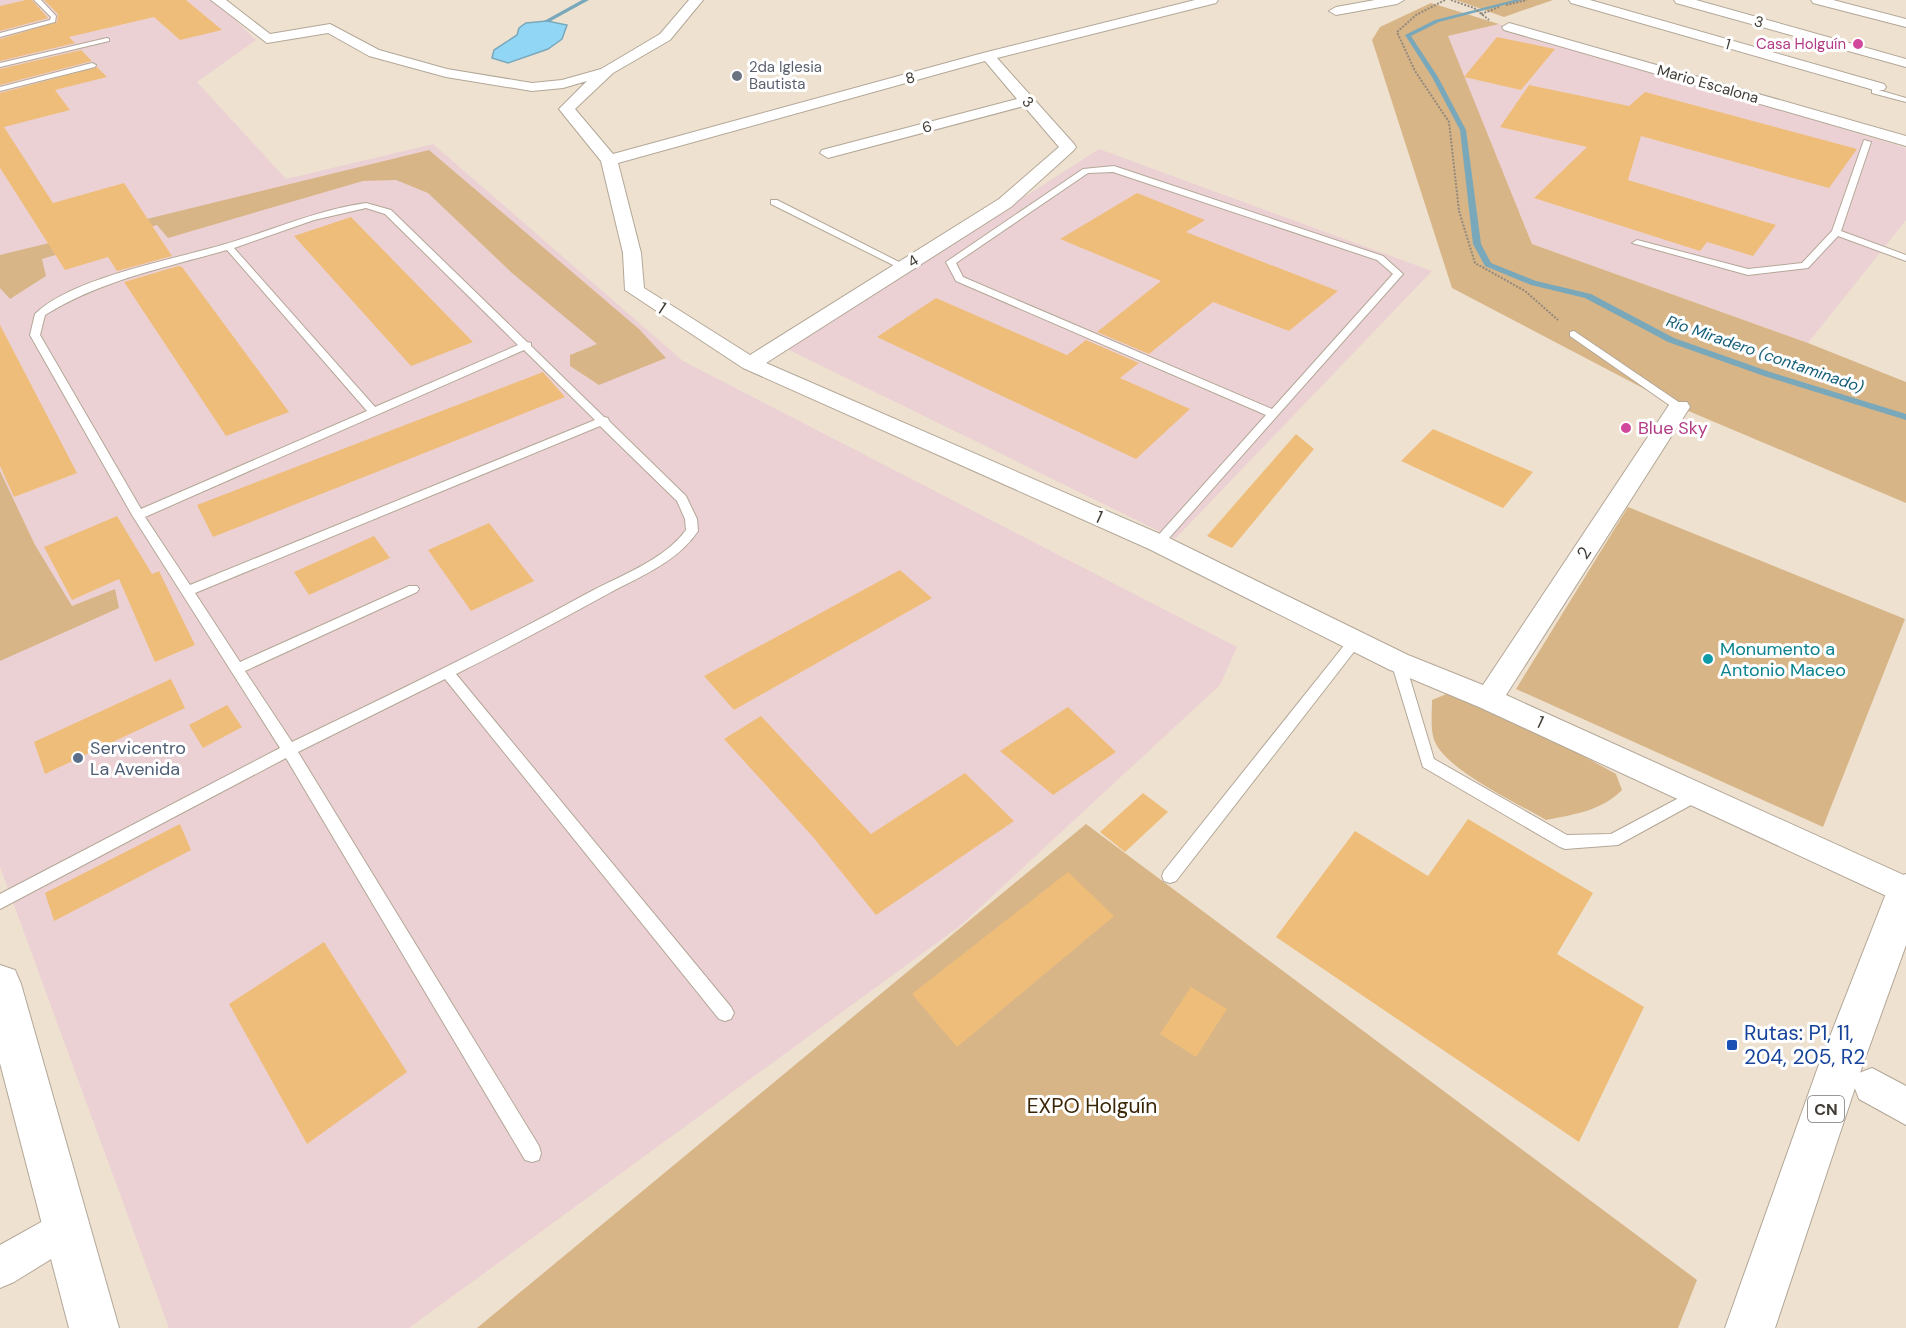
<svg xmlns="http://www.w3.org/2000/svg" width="1906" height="1328" viewBox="0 0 1906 1328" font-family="'DM Sans',sans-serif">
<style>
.industrial{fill:#ecd1d4}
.green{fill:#d8b587}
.water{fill:#91d7f5;stroke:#79a8bb;stroke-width:1.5}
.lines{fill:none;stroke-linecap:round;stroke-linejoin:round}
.stream{fill:#79a8bb;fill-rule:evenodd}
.building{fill:#efbd7a}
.service-casing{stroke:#b3a797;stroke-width:2}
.minor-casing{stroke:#b3a797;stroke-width:2}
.primary-casing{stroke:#b3a797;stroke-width:2}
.trunk-casing{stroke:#b3a797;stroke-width:2}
.path{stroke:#92897d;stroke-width:2;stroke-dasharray:2 1.5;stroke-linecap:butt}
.service{fill:#fff;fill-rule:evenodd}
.minor{fill:#fff;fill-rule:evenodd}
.primary{fill:#fff;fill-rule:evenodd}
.trunk{fill:#fff;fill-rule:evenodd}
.hotel-dot{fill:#d1479c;stroke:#fff;stroke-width:2}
.worship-dot{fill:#6b7280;stroke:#fff;stroke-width:2}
.culture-dot{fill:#0f9aa8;stroke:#fff;stroke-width:2}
.service-dot{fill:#5c6f8a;stroke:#fff;stroke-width:2}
.transit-dot{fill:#1a4fb4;stroke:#fff;stroke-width:2}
.labels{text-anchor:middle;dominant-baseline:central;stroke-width:6;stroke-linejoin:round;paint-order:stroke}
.far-street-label{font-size:15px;fill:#413c35;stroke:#fff}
.far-hotel-label{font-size:15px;fill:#b23c85;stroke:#fff;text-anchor:end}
.far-worship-label{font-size:15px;fill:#5b616d;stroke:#fff;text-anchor:start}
.far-water-label{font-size:16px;font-style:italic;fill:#145e77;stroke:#fff}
.shield{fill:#fff;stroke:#7a7672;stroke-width:1.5}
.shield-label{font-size:16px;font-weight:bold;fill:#413c35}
.street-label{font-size:18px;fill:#413c35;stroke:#fff}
.hotel-label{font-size:18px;fill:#b23c85;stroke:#fff;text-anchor:start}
.culture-label{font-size:18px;fill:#0d838f;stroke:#fff;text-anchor:start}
.service-label{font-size:18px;fill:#4e5e75;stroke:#fff;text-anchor:start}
.near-transit-label{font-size:21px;fill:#164399;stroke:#fff;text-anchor:start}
.near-park-label{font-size:21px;fill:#3a2607;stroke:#fff}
</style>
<rect width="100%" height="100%" fill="#eee1d0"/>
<path class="industrial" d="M0 0H214L256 40 197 82 286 179 433 144 683 361 1237 647 1220 685 960 926 409 1328H169L0 867Z
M1499 24 1906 148V220L1808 343 1532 244 1447 36Z
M1099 149 1432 271 1175 539 787 349Z"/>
<path class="green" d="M1456 0H1553L1504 17Z
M1431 3 1499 24 1448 36 1532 244 1808 343 1906 382V503L1679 407 1452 288 1372 40 1380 27Z
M429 150 639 329 666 358 599 385 570 366V355L597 344 512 273 428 193 396 180 363 181 168 238 157 225 42 259 46 276 10 299 0 288V255Z
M0 471 35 545 72 606 115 589 119 608 0 661Z
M1628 507 1905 619 1823 827 1516 689Z
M1449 693 1547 736 1616 774 1622 790C1603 810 1573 815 1546 820 1517 803 1448 771 1435 742 1430 731 1432 713 1432 700Z
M1086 824 1697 1280 1678 1328H477Z"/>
<path class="water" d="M547 21 567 25 562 39 548 49 508 63 492 58 494 50 517 35 519 28 526 23Z"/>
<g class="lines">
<path class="stream" d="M582 0H589L549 22 544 21Z
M1514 0H1523L1439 22 1411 36 1438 77 1466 130 1481 244 1491 263 1536 281 1591 294 1674 338 1770 372 1906 414V420L1764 376 1668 342 1585 298 1531 285 1485 266 1473 244 1460 130 1432 77 1405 35 1435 20Z"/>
</g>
<path class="building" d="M26 0H32L48 18 0 31V6Z
M44 0H186L222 30 180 40 154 17 69 37 75 43 0 61V39L57 22 58 14Z
M1497 37 1555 49 1521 90 1464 77Z
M81 50 92 61 0 85V69Z
M97 67 107 77 55 90 70 110 4 127 53 203 124 183 172 256 117 271 108 257 65 270 0 168V93Z
M1529 85 1629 106 1645 92 1857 149 1829 188 1641 136 1628 180 1776 225 1753 256 1707 242 1700 251 1534 198 1587 147 1500 127Z
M1137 193 1205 220 1186 232 1338 291 1289 331 1213 302 1149 354 1097 332 1161 281 1060 239Z
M351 217 473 342 411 366 294 236Z
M178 266 182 267 289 412 226 436 124 282Z
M936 298 1067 355 1086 340 1139 363 1120 378 1190 409 1136 459 877 337Z
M0 325 77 473 14 497 0 466Z
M543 372 565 397 213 537 197 505Z
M1433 429 1533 472 1503 508 1401 461Z
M1296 434 1314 449 1232 548 1207 536Z
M117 516 152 574 159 571 195 645 155 662 119 579 72 600 44 547Z
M489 523 534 581 471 611 428 550Z
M374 536 390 558 309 595 294 572Z
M900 570 932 598 734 710 704 676Z
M171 679 185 708 45 774 34 742Z
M227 705 242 727 203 748 189 725Z
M1068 707 1116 752 1053 795 1000 751Z
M761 716 871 834 965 773 1014 821 876 915 813 837 724 739Z
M1143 793 1168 812 1125 852 1100 832Z
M1468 819 1593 893 1557 954 1644 1007 1579 1142 1276 937 1355 831 1428 876Z
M180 824 191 850 54 921 45 893Z
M1068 872 1114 916 957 1047 912 994Z
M324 942 407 1072 307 1144 229 1004Z
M1191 987 1227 1009 1196 1057 1160 1034Z"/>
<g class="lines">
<g class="service-casing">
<path id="service" d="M34 0H41L56 16 55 22 0 37V33L50 20 51 17Z
M107 38 109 39V41L0 67V63Z
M92 63 96 65 95 67 0 91V87Z
M1875 89 1906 98V102L1872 93V89Z
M1864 140 1871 142 1841 231 1906 255V261L1838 236 1808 268 1748 275 1632 243 1637 240 1748 269 1802 263 1832 231Z
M1114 166 1383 256 1403 274 1162 546H1154L1152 543 1154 540 1266 415 956 281 946 262 1083 169ZM1113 172 1377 260 1393 274 1272 409 963 277 956 263 1088 173Z
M771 200H777L909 267 901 269 771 204Z
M366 203 391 210 527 342 531 343V346L604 417 608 418 609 421 686 496 697 519 698 531C677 563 636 578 604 596 555 623 506 649 456 674L731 1007 734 1013 731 1019 725 1021 719 1019 445 679 298 752 539 1146 541 1153 539 1160 532 1162 525 1160 286 758 0 909V894L280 748 132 515 30 335 35 314C71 278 172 260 222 245 271 231 316 210 366 203ZM366 208 385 214 518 345 375 407 234 248 314 220ZM227 250 367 411 141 509 40 335 45 315C101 280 164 268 227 250ZM524 350 595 420 190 585 145 517ZM600 426 677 501 685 519 686 530C663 561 619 576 586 594 490 647 391 694 292 742L245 671 417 592 419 589 417 586H409L240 662 195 593Z
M1574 331 1683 405V409H1675L1570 336V332Z
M1355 636 1360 638 1362 641 1360 644 1176 881 1170 883 1164 881 1162 876 1164 871 1350 638Z
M1398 657 1405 662 1434 759 1567 835 1611 834 1692 791 1697 789 1702 791 1704 795 1702 799 1618 845 1565 849 1560 847 1423 767 1391 662Z"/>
</g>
<g class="minor-casing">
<path id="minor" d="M211 0H226L270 34 330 24 379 50 447 69 532 83 562 80 601 69 660 34 689 0H703L670 40 613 73 575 109 613 154 983 53 1195 0H1218L1216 3 997 58 1074 144 1076 147 1074 150 1011 207 766 363 1167 537 1408 655 1483 685 1671 402H1687L1690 407 1506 695 1906 876V905L1479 707 1388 669 1149 549 743 368 625 290 623 253 601 161 559 109 587 81 563 88 532 91 446 77 369 56 328 33 267 43ZM985 61 1017 99 822 150 820 153 828 158 1024 106 1059 147 999 199 750 355 644 288 641 253 618 163Z
M1375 0H1404L1397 4 1336 15 1329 11 1336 7Z
M1569 0H1590L1884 84 1886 87 1884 90H1874L1571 3Z
M1674 0H1696L1906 59V67L1676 3Z
M1811 0H1833L1906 19V27L1813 3Z
M1509 23 1906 136V146L1504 30 1502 27Z
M1872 1068 1906 1086V1125L1859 1099 1854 1086 1859 1073Z
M68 1207 82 1212 87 1226 82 1240 14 1282 0 1288V1245Z"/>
</g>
<g class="primary-casing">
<path id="primary" d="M1906 874V945L1862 1067 1775 1328H1725L1818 1067 1887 891 1892 879Z"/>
</g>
<g class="trunk-casing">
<path id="trunk" d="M0 965 15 970 21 984 119 1328H69L0 1063Z"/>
</g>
<path class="path" d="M1445 0 1416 15 1397 32 1415 71 1449 122 1459 211 1475 263 1525 291 1558 320
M1451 0 1474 8 1489 20
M1506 5 1527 0
M1481 14 1499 7"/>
<use href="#service" class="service"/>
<use href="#minor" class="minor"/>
<use href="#primary" class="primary"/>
<use href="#trunk" class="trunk"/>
</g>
<g class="hotel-dot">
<circle cx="1858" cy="44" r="6"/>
<circle cx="1626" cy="428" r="6"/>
</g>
<circle class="worship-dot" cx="737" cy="76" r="6"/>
<circle class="culture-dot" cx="1708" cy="659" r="6"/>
<circle class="service-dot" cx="78" cy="758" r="6"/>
<rect class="transit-dot" x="1726" y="1039" width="12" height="12" rx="3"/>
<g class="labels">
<g class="far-street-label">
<text transform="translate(1759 22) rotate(16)">3</text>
<text transform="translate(1728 44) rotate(16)">1</text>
<text transform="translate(910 78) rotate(-15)">8</text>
<text transform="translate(1708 84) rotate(16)">Mario Escalona</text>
<text transform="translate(1028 102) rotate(49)">3</text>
<text transform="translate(927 127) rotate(-15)">6</text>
<text transform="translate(913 261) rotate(-32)">4</text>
</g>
<g class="far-hotel-label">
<text x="1846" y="44">Casa Holguín</text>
</g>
<g class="far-worship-label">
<text x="749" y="67">2da Iglesia<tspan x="749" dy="17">Bautista</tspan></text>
</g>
<g class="far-water-label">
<text transform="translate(1765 354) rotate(19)">Río Miradero (contaminado)</text>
</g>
<rect class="shield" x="1808" y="1096" width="36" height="26" rx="4.5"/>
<g class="shield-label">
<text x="1826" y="1109">CN</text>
</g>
<g class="street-label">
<text transform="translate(662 308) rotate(33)">1</text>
<text transform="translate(1099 517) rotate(24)">1</text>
<text transform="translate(1584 553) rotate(-57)">2</text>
<text transform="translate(1540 722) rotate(25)">1</text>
</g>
<g class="hotel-label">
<text x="1638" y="428">Blue Sky</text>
</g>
<g class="culture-label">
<text x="1720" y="649">Monumento a<tspan x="1720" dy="21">Antonio Maceo</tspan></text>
</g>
<g class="service-label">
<text x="90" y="748">Servicentro<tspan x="90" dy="21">La Avenida</tspan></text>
</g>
<g class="near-transit-label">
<text x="1744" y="1033">Rutas: P1, 11,<tspan x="1744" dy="24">204, 205, R2</tspan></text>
</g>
<g class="near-park-label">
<text x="1092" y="1106">EXPO Holguín</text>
</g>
</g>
</svg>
